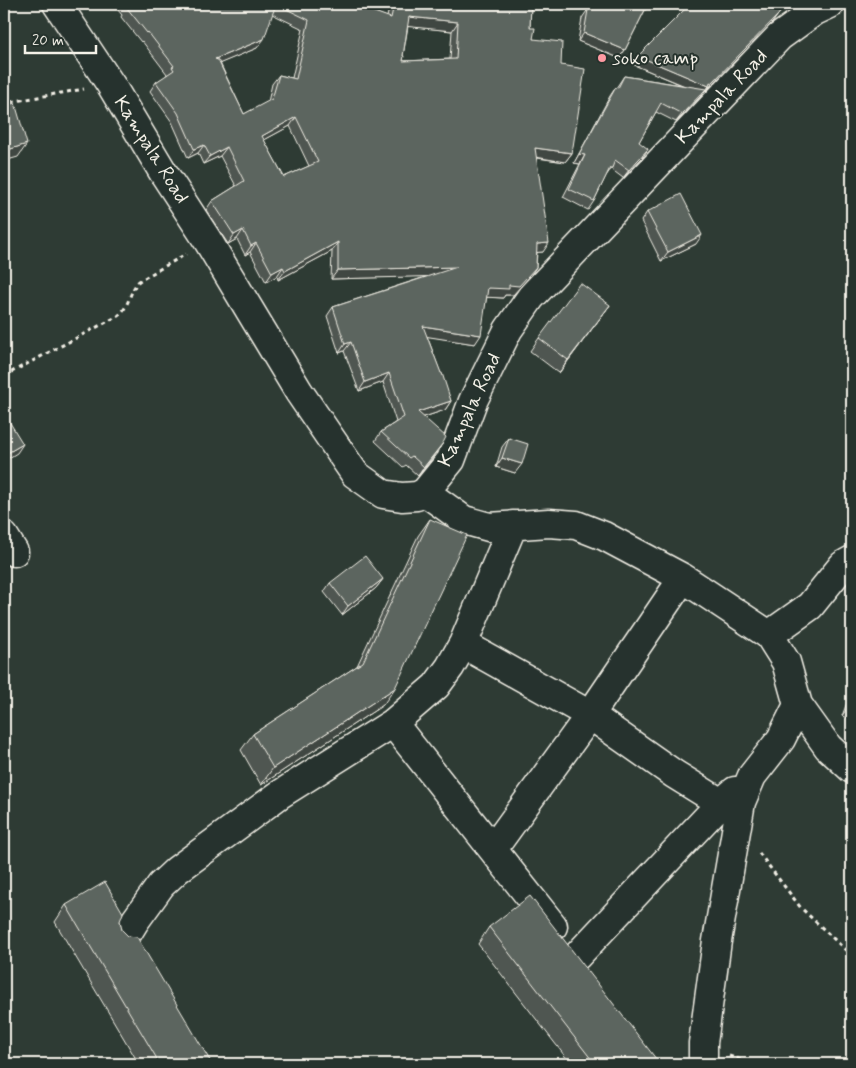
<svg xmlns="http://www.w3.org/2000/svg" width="856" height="1068" viewBox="0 0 856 1068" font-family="Mynerve,sans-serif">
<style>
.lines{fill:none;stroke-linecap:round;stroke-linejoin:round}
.minor-casing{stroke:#f4f1e8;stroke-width:31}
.path{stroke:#f4f1e8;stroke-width:3;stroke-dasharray:4 4;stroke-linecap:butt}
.minor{stroke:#26332d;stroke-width:28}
.wall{fill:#4f5751;stroke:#f4f1e8;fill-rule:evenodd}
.shaded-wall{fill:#404742;stroke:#f4f1e8}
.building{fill:#5c655e;stroke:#f4f1e8;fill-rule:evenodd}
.poi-dot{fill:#ff9aa2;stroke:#26332d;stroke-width:2}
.labels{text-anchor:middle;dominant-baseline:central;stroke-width:4;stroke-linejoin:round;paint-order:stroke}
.poi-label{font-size:20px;fill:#f4f1e8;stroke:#26332d;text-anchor:start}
.street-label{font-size:20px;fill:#f4f1e8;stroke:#26332d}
</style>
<rect width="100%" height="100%" fill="#2e3b34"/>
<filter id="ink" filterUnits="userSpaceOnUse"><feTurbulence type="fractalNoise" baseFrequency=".02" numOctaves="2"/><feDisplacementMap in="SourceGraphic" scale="10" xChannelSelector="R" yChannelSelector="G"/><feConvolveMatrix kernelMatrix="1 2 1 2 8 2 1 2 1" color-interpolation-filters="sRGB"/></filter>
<g filter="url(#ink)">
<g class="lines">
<g class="minor-casing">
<path id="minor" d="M57 4 111 85 163 172 208 241 299 392 355 474 383 494 402 497 417 496 425 492 451 460 473 401 508 330 531 297 779 37 815 11 830 4
M425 492 464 520 489 527 549 523 576 525 604 536 683 578 748 621 769 635 786 662 798 705 828 747 852 769
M4 536 14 552
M769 635 810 606 843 565 852 560
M463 644 590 715 674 774 721 803
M393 723 553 926
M493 849 590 715 683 578
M124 939 135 921 161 885 177 870 279 795 393 723 436 686 450 667 463 644 513 525
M577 956 721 803 735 791
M703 1064V1043L717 941 741 802 752 776 781 739 798 705"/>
</g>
<path class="path" d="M4 103 84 89
M4 376 118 316C130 306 129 291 139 281L186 254
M759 853 801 908 852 956
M4 1055 8 1064
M729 1056 754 1064"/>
<use href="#minor" class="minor"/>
</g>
<path class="wall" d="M113 4H352L387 17 390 4H531L530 28 533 39 561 65 572 153 565 162 537 158 543 252H537L536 267 530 276 513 295H505L503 298 487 297 475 344 427 336 451 401 445 410 424 417 443 443 418 476 406 465 403 467 375 441 381 432 396 422 383 382 359 391 344 351 339 353 327 316 333 307 428 276 331 279 332 251 278 280 277 276 266 282 250 252 245 255 237 239 228 244 206 210 212 201 236 186 220 156 203 164 198 153 188 158 172 122 150 91 156 82 166 76 167 74 142 41 141 42 121 17 122 15ZM272 14 303 29 292 78 279 75 272 84 268 102 244 114 220 63 257 48ZM408 26 452 31 450 59 403 61V56ZM290 126 309 166 284 177 264 140Z
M589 4H648L625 50 619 58 578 41 582 18 591 5Z
M786 4 772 23 706 91 705 90 700 97 676 122 656 112 639 142 643 157 623 178 611 169 606 176 594 201 588 210 563 197 580 164 574 163 610 96 616 87V88L624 76 682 85 632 64 638 56Z
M647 212 696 244 661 261 641 221Z
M610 305 559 373 530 351 539 338Z
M509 438 515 473 496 467 502 447Z
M430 519 383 705 261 785 241 750 253 734 357 666 418 536Z
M383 579 376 588 342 615 324 592 330 583Z
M852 689V720L842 716Z
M66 905 120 921 122 930 212 1064H139L55 922Z
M489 927 660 1064H571L478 944Z"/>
<path class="shaded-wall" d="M786 4 772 23 706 91 712 83Z
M409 17 458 22 452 31 403 26Z
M584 33 625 50 619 58 578 41Z
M264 39 257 48 209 68 215 59Z
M638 56 709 86 700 97 676 122 682 114 702 93 632 64Z
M296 117 290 126 255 145 262 136Z
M27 144 18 157 4 161V151Z
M204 145 198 153 188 158 194 149Z
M227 147 220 156 203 164 210 156Z
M535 148 572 153 565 162 529 156Z
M648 149 643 157 623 178 629 170Z
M579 154 585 155 580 164 574 163Z
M243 230 237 239 228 244 234 235Z
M702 235 696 244 661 261 668 252Z
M338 242 332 251 278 280 285 271Z
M256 243 250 252 245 255 251 246Z
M549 243 543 252 531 253 537 244Z
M283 267 277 276 266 282 272 273Z
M457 267 450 276 331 279 338 270Z
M536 267 530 276 513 295H505L503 298 482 297 488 288 509 285Z
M610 305 600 318 559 373 568 360Z
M423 326 481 335 475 344 417 335Z
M351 342 344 351 339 353 345 344Z
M389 373 383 382 359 391 365 382Z
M451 401 445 410 412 421 418 412Z
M443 443 437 452 418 476 424 467Z
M23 444 17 453 4 461V455Z
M502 458 522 464 515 473 496 467Z
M383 579 376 588 342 615 348 606Z
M395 688 383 705 261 785 273 768Z
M852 701V720L842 716Z"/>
<path class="building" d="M127 4H352L391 18 394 4H531L530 28H535L533 39 562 42 561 65 585 69 572 153 535 148 549 243 537 244 536 267 519 286 509 285V289L488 288 481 335 423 326 441 373H442L451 401 418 412 446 437 443 443 424 467 412 456 409 458 381 432 404 417 389 373 365 382 351 342 345 344 333 307 457 267 338 270V242L285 271 283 267 272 273 256 243 251 246 243 230 234 235 212 201 244 181 227 147 210 156 204 145 194 149 178 113 156 82 174 70 172 67 174 66 148 32 147 33 127 8 129 6ZM276 4 309 20 296 79 279 75 272 99 244 114 218 60 215 59 264 39ZM409 17 458 22 456 59 403 61 404 56H403ZM296 117 318 162 284 177 262 136Z
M592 4H648L625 50 584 33 588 10Z
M690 4H786L778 15 712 83 710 82 709 86 638 56Z
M624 76 706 89 682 114 661 103 639 142 648 149 629 170 615 160 612 168H610L594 201 569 189 585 155 579 154 616 87 618 88Z
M15 103 27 144 4 151V106Z
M681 194 702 235 668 252 647 212Z
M580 283 610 305 568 360 539 338Z
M4 413 23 444 4 455Z
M509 438 528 444 522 464 502 458Z
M430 519 467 535 395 688 273 768 253 734 363 662Z
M365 556 383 579 348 606 330 583Z
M105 882 123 913 120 921 122 930 128 936 137 937 212 1064H160L66 905Z
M530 896 660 1064H595L489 927Z"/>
</g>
<circle class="poi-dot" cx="602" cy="58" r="5"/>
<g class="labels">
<g class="poi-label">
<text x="612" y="58">soko camp</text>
</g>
<g class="street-label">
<text transform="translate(722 97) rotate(-46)">Kampala Road</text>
<text transform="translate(151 150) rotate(58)">Kampala Road</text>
<text transform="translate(470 410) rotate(-65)">Kampala Road</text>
</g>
</g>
<rect width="856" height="1068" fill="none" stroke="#26332d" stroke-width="20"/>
<rect x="10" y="10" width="836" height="1048" fill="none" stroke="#f4f1e8" stroke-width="2" filter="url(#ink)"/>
<path d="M25 45v8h71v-8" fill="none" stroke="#f4f1e8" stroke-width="2.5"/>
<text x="32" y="45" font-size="15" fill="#f4f1e8" stroke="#26332d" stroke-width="4" paint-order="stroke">20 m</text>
</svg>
